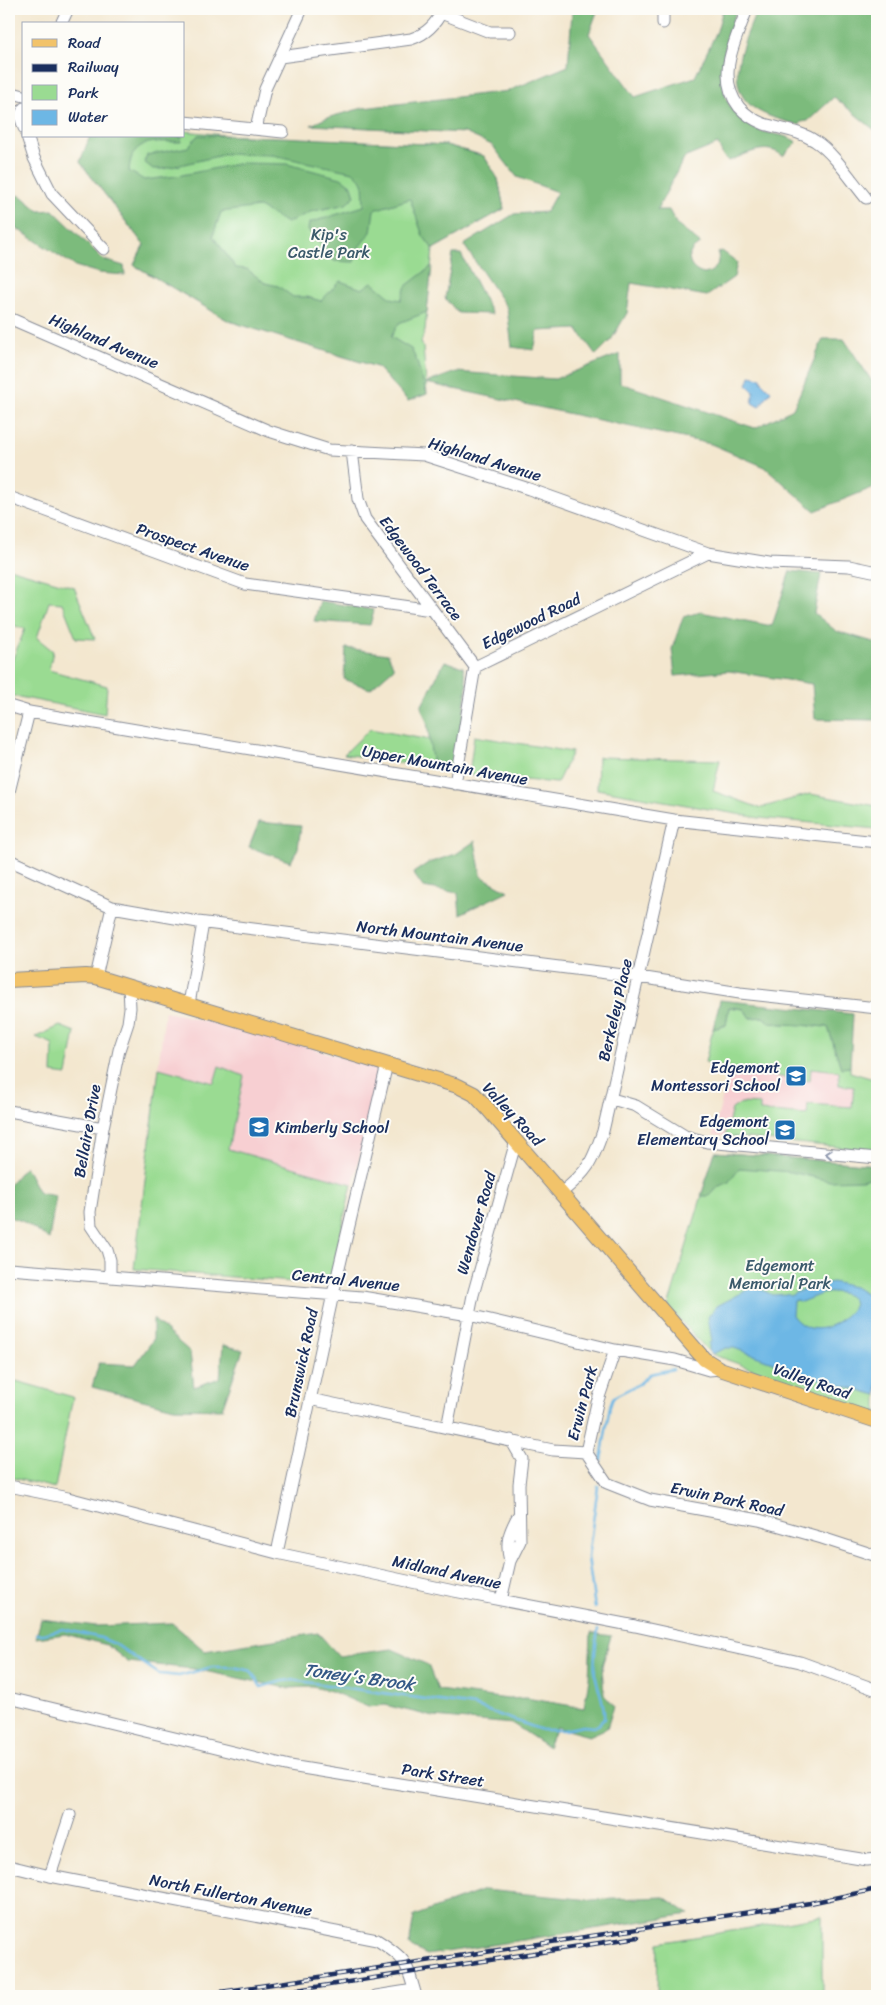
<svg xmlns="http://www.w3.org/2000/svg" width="886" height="2005" viewBox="0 0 886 2005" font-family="Sriracha,sans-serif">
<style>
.built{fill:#f7cfd2}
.green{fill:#9adb92;stroke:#5a8578}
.forest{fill:#7bbb7c;stroke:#4b756d}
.water{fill:#6db7e5;stroke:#4473a2;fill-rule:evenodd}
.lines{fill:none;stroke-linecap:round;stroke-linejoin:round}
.stream{stroke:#6db7e5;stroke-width:2.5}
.minor-casing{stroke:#878b96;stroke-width:13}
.major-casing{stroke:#878b96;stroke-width:16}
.minor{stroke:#fff;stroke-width:11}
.major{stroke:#f2c36a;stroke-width:14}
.rail-casing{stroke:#1b2f5e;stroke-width:4.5}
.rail{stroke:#fdfcf7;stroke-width:2.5;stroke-dasharray:8;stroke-linecap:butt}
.oneway{stroke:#8d97ae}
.labels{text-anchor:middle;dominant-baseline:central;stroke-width:4;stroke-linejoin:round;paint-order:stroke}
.park-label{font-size:16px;fill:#3b5a6b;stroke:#fdfcf7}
.street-label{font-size:16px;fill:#1b2f5e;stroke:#fdfcf7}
.poi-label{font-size:16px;fill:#1b2f5e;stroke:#fdfcf7;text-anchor:end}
.water-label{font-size:18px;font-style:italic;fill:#345886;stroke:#fdfcf7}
</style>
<rect width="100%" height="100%" fill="#fdfcf7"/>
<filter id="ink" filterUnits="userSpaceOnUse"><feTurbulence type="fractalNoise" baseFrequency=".02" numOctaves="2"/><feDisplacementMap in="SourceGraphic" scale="10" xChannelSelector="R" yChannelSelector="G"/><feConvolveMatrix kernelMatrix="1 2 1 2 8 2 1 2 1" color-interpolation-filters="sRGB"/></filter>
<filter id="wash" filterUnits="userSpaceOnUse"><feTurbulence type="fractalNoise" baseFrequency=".0096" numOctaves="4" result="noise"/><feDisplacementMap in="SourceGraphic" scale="20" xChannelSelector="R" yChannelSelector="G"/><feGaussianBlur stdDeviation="1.12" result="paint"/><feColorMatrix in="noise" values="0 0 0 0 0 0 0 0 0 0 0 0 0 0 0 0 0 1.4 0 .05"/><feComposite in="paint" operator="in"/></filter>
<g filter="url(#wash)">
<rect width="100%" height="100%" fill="#f3e7cf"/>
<path class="built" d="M720 1000 853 1014 850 1072 877 1080V1151L713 1135 730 1068 705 1062Z
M165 1011 303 1045 380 1070 329 1285 134 1269Z"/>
<path class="green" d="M184 131 224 135 446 145 484 156 498 179 504 209 433 249 425 330 421 342 423 347 427 394 408 401 377 367 229 321 134 265 144 245 80 162 95 136H184Z
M9 568 74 587 95 639 76 638 62 603 49 602 37 638 53 651 49 670 107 686 105 714 9 695V663H11L25 629 9 624Z
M370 729 430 740 433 768 344 754Z
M474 736 572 752 557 783 469 775Z
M598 757 720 760 713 791 760 808 810 794 877 806V829L759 818 597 789Z
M729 1007 744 1009 750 1018 763 1017 770 1023 828 1027 841 1067H850V1072L877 1080V1151L725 1136 732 1109 741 1103 760 1104V1111L807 1115 808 1104 852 1107 854 1087 839 1085V1071L811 1068 810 1081 760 1074H739L727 1082 730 1068 705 1062 713 1029 726 1025Z
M60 1026 75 1032 67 1075 52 1073 53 1044 36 1037Z
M219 1066 244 1076 228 1149 352 1184 329 1285 134 1269 159 1068 214 1083Z
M715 1152 877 1165V1414L711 1354 668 1307Z
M9 1379 73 1397 55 1488 9 1477Z
M822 1916V1996H657L658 1943Z"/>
<path class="forest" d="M567 9H598L589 34 635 97 695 77 717 31 723 9H737C722 49 707 107 756 129 771 136 781 132 797 142L783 156C766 142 747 154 729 161L723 156 718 144 684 158 657 210H669L677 225 701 244C684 250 686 270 704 274 715 272 720 264 718 253L722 251 737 262 734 277 707 296 631 283 627 313 611 340 596 355 577 329 538 331 534 350 512 347 507 308 464 245 514 214 546 212 557 192 517 177 492 145 465 133 311 125 326 118 363 108 508 91 568 66 572 12Z
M757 9H877V132L834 97 808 121 801 122 800 125C785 121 770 118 757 110 719 87 746 39 757 9Z
M198 135 281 137 446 145 484 156 498 179 504 209 433 249 423 236 410 199 374 210 371 232 359 247 354 262 334 261 308 230 309 223 364 206 363 182 353 172 272 155 227 154 163 169H153L144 162 147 155 188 147Z
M90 136H181V142C155 142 131 137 129 171L144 180 177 176 242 163 287 164 341 178 352 186 355 196 346 204 310 212 287 223 259 207 221 212 213 236 236 268 247 269 265 283 278 286 293 297H307L321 301 340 281 362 289 372 282 391 298 401 300 406 286 432 266 427 312 399 323 391 337 411 349 416 359 427 394 408 401 377 367 229 321 134 265 144 245 80 162Z
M9 194 21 196 39 211 53 210 104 260 124 266 125 275 99 273 75 266 10 224Z
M453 254H461L492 314 458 313 445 298Z
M823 339H844L877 389V486L815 511 765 467 711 444 426 383 456 372 555 379 620 354V383L755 428 793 409Z
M790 571 821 574 814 613 836 631 877 643V720L815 719 812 684 729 671 675 676 672 649 683 617 700 612 772 626Z
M320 601 374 610 370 625 314 621Z
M346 648 388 654 394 668 370 689 344 679Z
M445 661 463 667 467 685 456 772 433 768 427 722 421 707Z
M259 822 301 826 298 848 291 862 249 847Z
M475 841 481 876 508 891 460 914 458 893 423 887 413 873 428 863 456 854Z
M720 1000 853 1014 850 1067 841 1068 828 1027 770 1023 763 1017 750 1018 744 1009 729 1007 726 1025 713 1029Z
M715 1152 877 1165V1176L862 1180 830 1181 791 1172 739 1168 728 1183 719 1186 710 1196H701Z
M25 1166 39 1193 56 1196 49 1239 22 1221 9 1217V1185Z
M153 1319 190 1352 194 1387 220 1378 223 1345 243 1350 222 1409 174 1408 92 1387 99 1363 135 1365 153 1340Z
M41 1619 96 1626 172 1623 205 1651 318 1633 339 1656 392 1649 428 1665 438 1690 508 1699 526 1698 584 1708 589 1679 591 1633 611 1636 602 1666 604 1695 614 1706 607 1728 589 1736 556 1727 548 1747 513 1724 434 1717 385 1705 368 1707 331 1691 312 1687 287 1688 194 1669 128 1662 107 1645 65 1634 36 1638Z
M484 1890 591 1900 664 1897 689 1914 427 1955 409 1946 414 1916Z"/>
<path class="water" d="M750 376 761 378 762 382 771 391 759 407 752 403 754 392 747 385Z
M832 1282 854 1287 877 1301V1395L816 1378 734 1348H726L712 1354 709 1351V1343L712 1341 708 1317 717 1306 753 1287H757L772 1295 787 1294 790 1296 799 1291ZM834 1292C842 1293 851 1294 854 1303 853 1309 849 1312 845 1316 829 1331 806 1335 792 1315L793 1301 797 1300 801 1302 821 1294Z"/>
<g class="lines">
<path class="stream" d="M601 1460 610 1406 613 1398 617 1395 639 1384 650 1374 673 1369
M595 1608 588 1557 598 1486
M37 1634H43L63 1629 101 1638 115 1644 159 1674 179 1676 212 1667H234L251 1671 261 1687 283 1681 292 1680 474 1706 542 1730H564L583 1726 594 1727 598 1725 604 1719C606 1704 597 1688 595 1673 593 1659 596 1645 598 1630"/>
</g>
</g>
<g filter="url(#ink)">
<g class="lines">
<g class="minor-casing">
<path id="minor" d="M663 9V23
M747 9C736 40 715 76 739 107 746 115 754 120 764 124 781 129 800 131 815 141 834 153 851 180 866 198
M441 13 490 32H510
M61 24 68 9
M280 57 411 39C427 34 436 24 443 9
M9 92 24 96
M24 108 20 116 24 128
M184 122 283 132
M256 129 265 89 302 9
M27 136 34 158 52 194 104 249
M9 318 269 431 329 450 424 455 529 489 708 553 769 563 849 566 877 572
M352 451 358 499 365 519 475 667
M9 497 245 584 432 610
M9 706 29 712 674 820 877 842
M455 784 475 667 708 553
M9 792 29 712
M9 860 112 907 198 922 639 977 740 993 877 1008
M96 977 112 907
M189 1004 203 923
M612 1099 636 1106 685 1136 707 1142 877 1158
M9 1111 103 1128
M561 1193C588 1171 592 1163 603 1131L674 820
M9 1269 362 1297 469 1315 615 1350 675 1360 709 1370 720 1369
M110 1277V1260L107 1250 91 1226 90 1212 103 1128 119 1050 128 1023 130 1008 129 987
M310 1399 553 1450 586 1452
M447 1428 473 1295 516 1141
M586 1452 607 1483 650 1500 759 1520 822 1538 877 1556
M586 1452 597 1403 615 1350
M9 1486 68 1498 277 1553 449 1590 635 1626 800 1662 877 1690
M277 1553 333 1294 387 1064
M510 1561C505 1543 509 1532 518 1516
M501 1600 510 1561 520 1541 519 1484 522 1459 511 1440
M9 1698 290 1766 867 1860 877 1859
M9 1866 50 1876 377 1940C408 1960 406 1962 416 1996
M50 1876 70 1815
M376 1996 414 1990"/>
</g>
<g class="major-casing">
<path id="major" d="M9 980 86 976 96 977 458 1086 474 1094 488 1109 704 1359 720 1369 877 1421"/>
</g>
<use href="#minor" class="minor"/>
<use href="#major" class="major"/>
<g class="rail-casing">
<path id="rail" d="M194 1996 810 1903 877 1889
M258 1996 638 1937"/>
</g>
<use href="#rail" class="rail"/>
</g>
<defs><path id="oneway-chevron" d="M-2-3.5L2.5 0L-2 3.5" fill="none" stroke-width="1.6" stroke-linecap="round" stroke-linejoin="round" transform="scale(1.25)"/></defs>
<use class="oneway" href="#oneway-chevron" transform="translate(829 1154) rotate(-175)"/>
</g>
<defs>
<g id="school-square" transform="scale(1.125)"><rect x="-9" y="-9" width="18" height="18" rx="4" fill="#1f6fb2" stroke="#fdfcf7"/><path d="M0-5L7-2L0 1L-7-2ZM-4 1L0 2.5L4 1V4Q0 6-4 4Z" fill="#fff"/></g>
</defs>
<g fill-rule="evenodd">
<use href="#school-square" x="796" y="1076"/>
<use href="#school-square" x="259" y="1127"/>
<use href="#school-square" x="785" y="1130"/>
</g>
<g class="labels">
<g class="park-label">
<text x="329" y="234">Kip's<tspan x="329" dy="18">Castle Park</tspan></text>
<text x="780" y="1265">Edgemont<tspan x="780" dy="18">Memorial Park</tspan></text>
</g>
<g class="street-label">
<text transform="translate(104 341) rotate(23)">Highland Avenue</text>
<text transform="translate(485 459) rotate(17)">Highland Avenue</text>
<text transform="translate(193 547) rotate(19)">Prospect Avenue</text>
<text transform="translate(421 568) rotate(53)">Edgewood Terrace</text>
<text transform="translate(531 621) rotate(-26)">Edgewood Road</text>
<text transform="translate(445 765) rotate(10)">Upper Mountain Avenue</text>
<text transform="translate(440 936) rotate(7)">North Mountain Avenue</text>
<text transform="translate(615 1010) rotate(-77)">Berkeley Place</text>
<text transform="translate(513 1114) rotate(47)">Valley Road</text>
<text transform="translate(87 1131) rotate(-80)">Bellaire Drive</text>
<text transform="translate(476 1223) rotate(-74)">Wendover Road</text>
<text transform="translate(346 1280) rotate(6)">Central Avenue</text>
<text transform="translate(301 1363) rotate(-78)">Brunswick Road</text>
<text transform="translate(812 1381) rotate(19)">Valley Road</text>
<text transform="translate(582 1403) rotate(-75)">Erwin Park</text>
<text transform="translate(727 1499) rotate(12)">Erwin Park Road</text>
<text transform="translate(447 1572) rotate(12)">Midland Avenue</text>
<text transform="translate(443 1775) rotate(9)">Park Street</text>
<text transform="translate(231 1895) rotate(11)">North Fullerton Avenue</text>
</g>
<g class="poi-label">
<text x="780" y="1067">Edgemont<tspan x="780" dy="18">Montessori School</tspan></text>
<text x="769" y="1121">Edgemont<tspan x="769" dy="18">Elementary School</tspan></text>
<text x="275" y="1127" text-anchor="start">Kimberly School</text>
</g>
<g class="water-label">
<text transform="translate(359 1677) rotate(8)">Toney's Brook</text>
</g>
</g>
<rect width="886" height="2005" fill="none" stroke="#fdfcf7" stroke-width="30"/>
<rect x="22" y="22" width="162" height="115" fill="#fdfcf7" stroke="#a3aaba"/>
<rect x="32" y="39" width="25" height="8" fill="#f2c36a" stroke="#a3aaba"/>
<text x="68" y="48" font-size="15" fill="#1b2f5e">Road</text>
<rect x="32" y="64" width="25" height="8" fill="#1b2f5e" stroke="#a3aaba"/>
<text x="68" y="72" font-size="15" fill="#1b2f5e">Railway</text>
<rect x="32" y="85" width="25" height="15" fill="#9adb92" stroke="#a3aaba"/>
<text x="68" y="98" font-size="15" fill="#1b2f5e">Park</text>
<rect x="32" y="110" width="25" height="15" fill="#6db7e5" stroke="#a3aaba"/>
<text x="68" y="122" font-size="15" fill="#1b2f5e">Water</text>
</svg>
